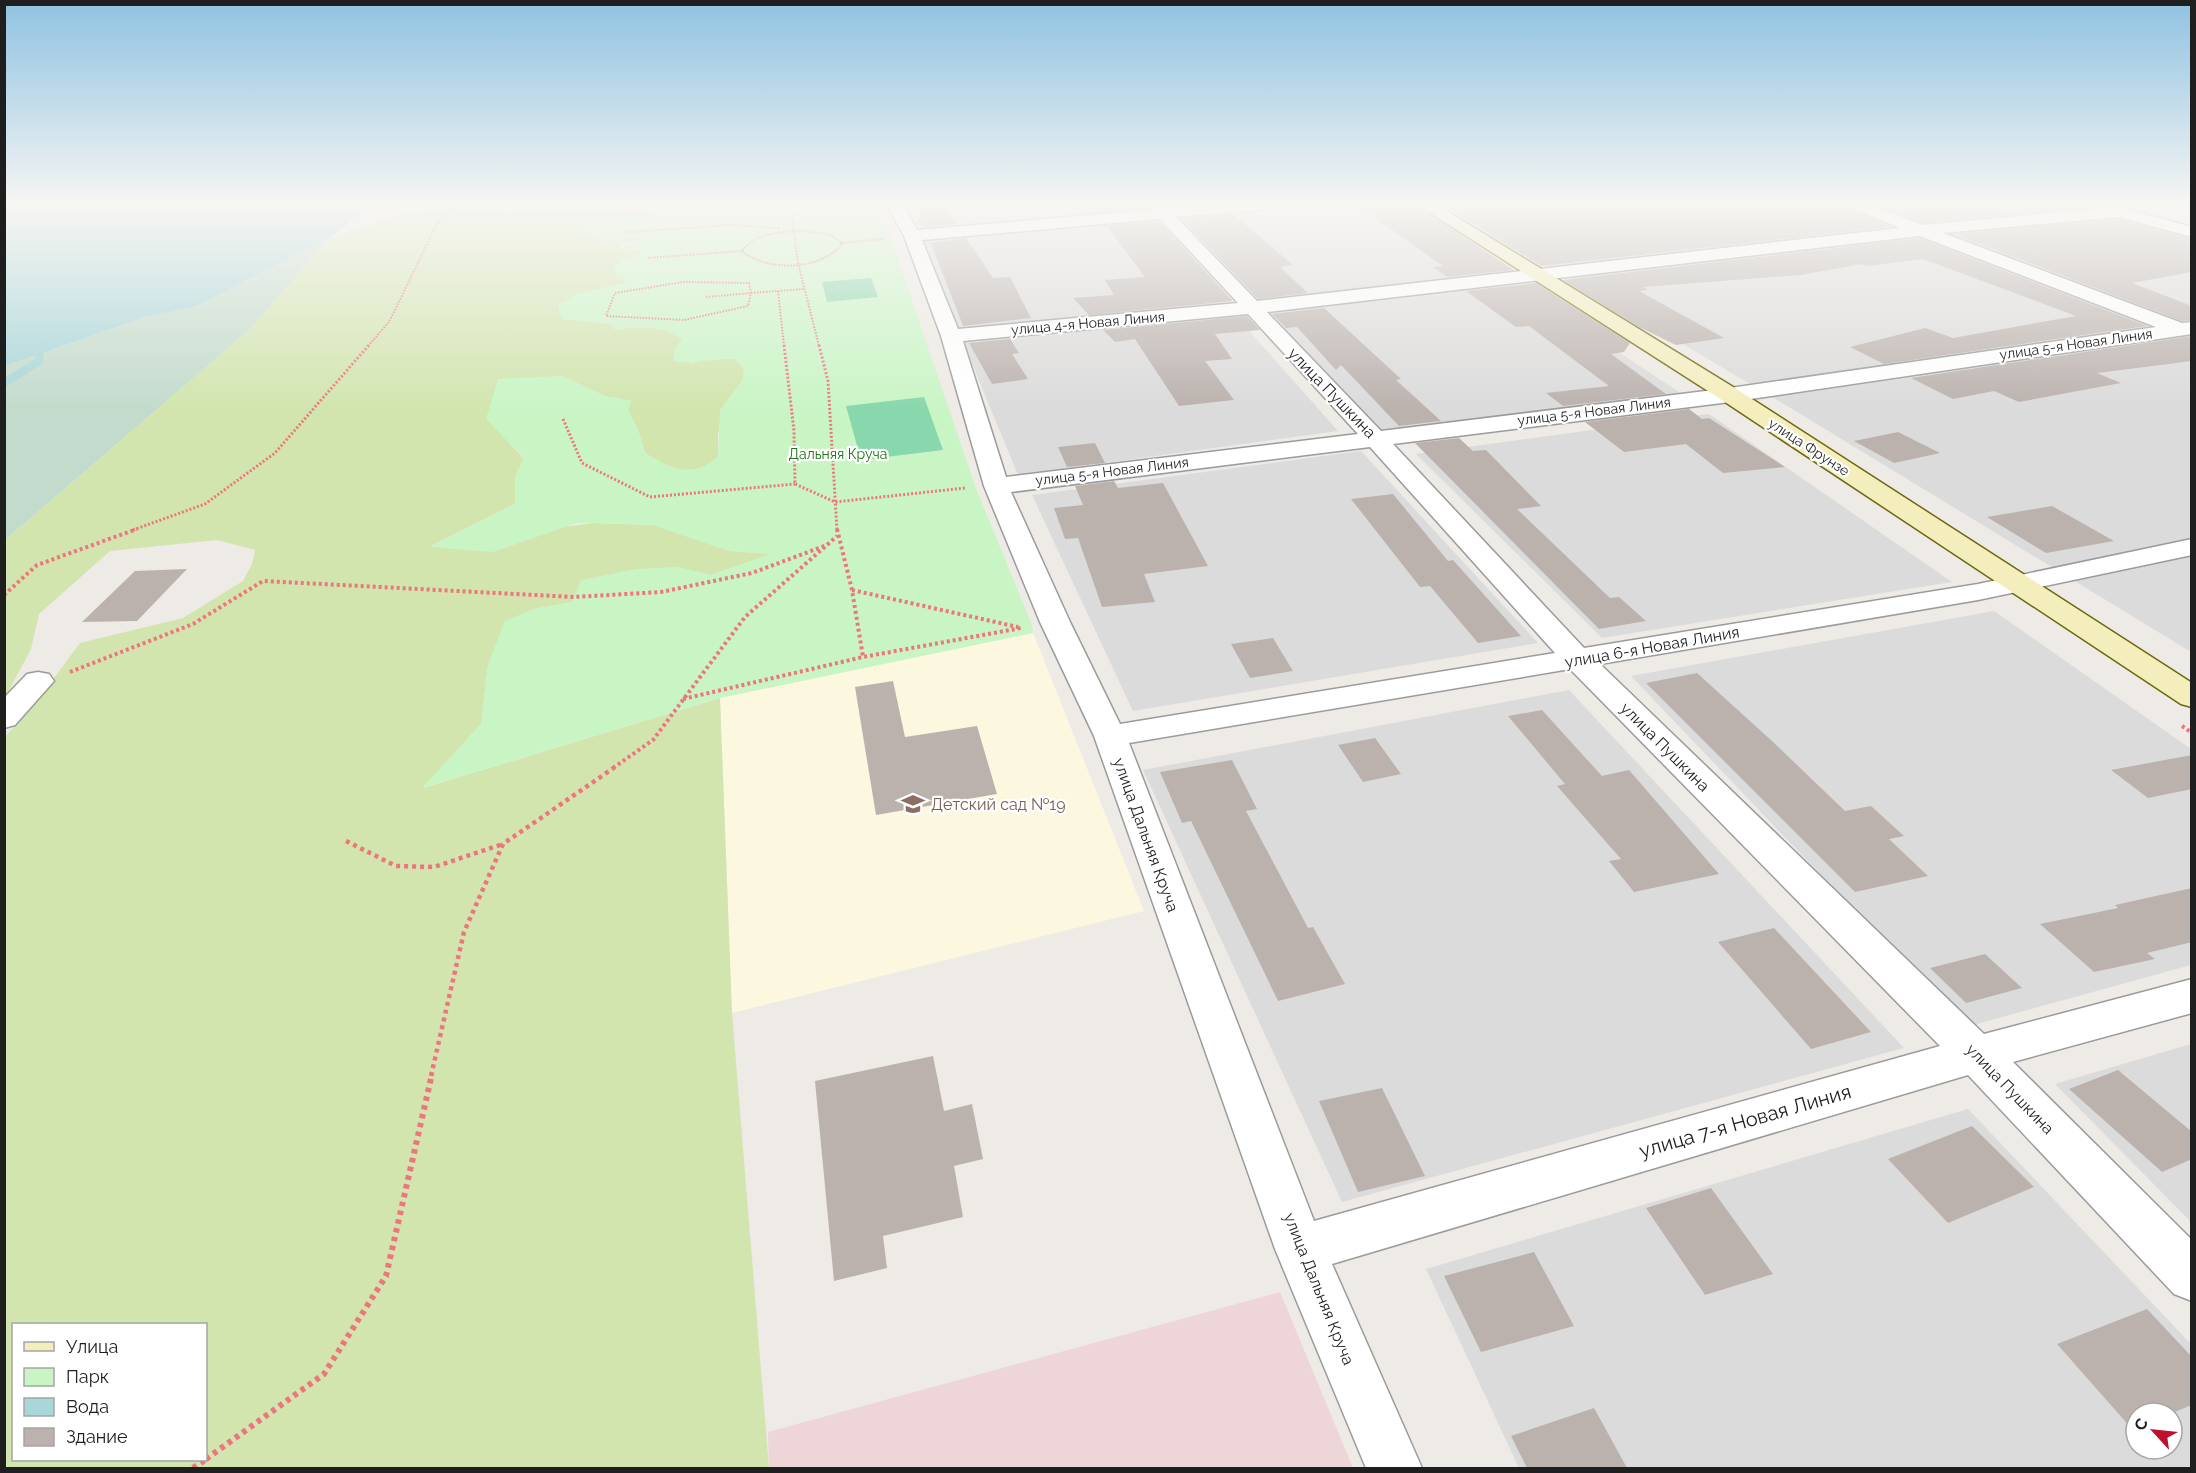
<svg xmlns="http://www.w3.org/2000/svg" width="2196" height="1473" viewBox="0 0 2196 1473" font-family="Raleway,sans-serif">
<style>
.residential{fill:#dcdbdb;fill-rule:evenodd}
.commercial{fill:#eed5d8}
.education{fill:#fcf8e0}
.grass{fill:#d2e5af;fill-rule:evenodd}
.wetland{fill:#c3dbcc}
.park{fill:#c9f5c5}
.pitch{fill:#89d7ac}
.water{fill:#a9d6d9}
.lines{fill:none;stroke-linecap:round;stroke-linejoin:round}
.stream-far1{stroke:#a9d6d9;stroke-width:6}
.stream{stroke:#a9d6d9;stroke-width:8}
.building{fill:#bbb2ae}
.street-casing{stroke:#9b9b9b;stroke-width:3}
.secondary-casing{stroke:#6d670d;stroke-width:3}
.path-far4{stroke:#ef757d;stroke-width:2;stroke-dasharray:1.5 1.5;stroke-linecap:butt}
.path-far3{stroke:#ef757d;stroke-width:3;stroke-dasharray:2 2;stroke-linecap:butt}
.path-far2{stroke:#ef757d;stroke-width:4;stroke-dasharray:3 3;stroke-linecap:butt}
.path-far1{stroke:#ef757d;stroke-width:4.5;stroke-dasharray:4 4;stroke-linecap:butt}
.path{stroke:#ef757d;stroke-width:6;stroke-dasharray:4.5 4.5;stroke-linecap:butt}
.street{fill:#fff;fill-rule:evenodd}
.secondary{fill:#f4eebd;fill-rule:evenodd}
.labels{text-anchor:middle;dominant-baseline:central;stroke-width:4.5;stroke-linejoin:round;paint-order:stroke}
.far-street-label{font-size:14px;fill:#1e1e1e;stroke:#fff}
.far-park-label{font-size:14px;fill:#1c7414;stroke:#fff}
.street-label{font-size:16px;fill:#1e1e1e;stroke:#fff}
.education-label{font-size:16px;fill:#785e54;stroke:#fff;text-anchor:start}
.near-street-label{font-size:20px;fill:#1e1e1e;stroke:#fff}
</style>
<rect width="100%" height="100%" fill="#eeeae5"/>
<path class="residential" d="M902 203H1129L1137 212 915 233Z
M1335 203H1395L1504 273 1258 300 1185 218Z
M1445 203H2191V652L1789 407Z
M1153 219 1229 304 959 328 924 241Z
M1514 283 1682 394 1379 431 1265 312Z
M1235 315 1338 431 1018 475 963 342Z
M1709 414 1952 582 1602 638 1416 454Z
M1361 451 1538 643 1133 711 1032 495Z
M1994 611 2191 749V965L1966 1027 1631 676Z
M1569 690 1904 1048 1342 1202 1143 770Z
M2191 1044V1222L2055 1084Z
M1968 1109 2191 1344V1468H1519L1426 1269ZM2136 1413H2172V1449H2136Z"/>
<path class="commercial" d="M1280 1292 1353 1468H769L768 1432Z"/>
<path class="education" d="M1033 633 1144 911 732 1013 720 698Z"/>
<path class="grass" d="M436 203H625L647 206 658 215 598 237 599 242 637 236 640 240 624 243 617 249 642 251 620 262 632 281 578 294 558 305 562 319 612 324 614 329C630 328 674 324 683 340 686 347 687 356 690 363L715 358 735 359 744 369 743 379 718 433V457C692 479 672 470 645 453L638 430 628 410 631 401 605 396 562 376 487 419 524 459 515 477V504L431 546 593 523 653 525 730 551 772 554 711 575 675 567 573 602 534 609 488 665 481 724 423 788 720 698 732 1013 769 1468H5V737L42 694 80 643 183 618 243 581 252 564 255 550 217 540 110 551 39 614 31 649 5 698V540L250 329 328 239ZM14 1324H206V1460H14Z"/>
<path class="wetland" d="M328 239 250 329 5 540V366L143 318 197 306Z"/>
<path class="park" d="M625 203H876L891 238 975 486 1032 625 1033 633 720 698 422 788 481 724 488 665 505 621 534 609 572 602 581 580 637 569 675 567 711 575 771 554 730 551 653 525 593 523H577L493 552 430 547 515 504V477L524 458 486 419 498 379 562 376 605 396 631 401 628 410 638 430 645 453C672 470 692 479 718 457L720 410 743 379 744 369 735 359C714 358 694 364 673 361L675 349 682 340C666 324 635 328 613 329L612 324 562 319 558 305 578 294 631 282 617 278 614 268 620 262 641 251 616 249 639 240 637 236 599 243 598 237 577 234 586 221 657 215 647 206Z"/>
<path class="pitch" d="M871 278 878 297 827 302 822 282Z
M924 397 943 450 861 460 846 406Z"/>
<path class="water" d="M5 203H374L328 239 197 306 143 318 5 366Z"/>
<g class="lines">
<path class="stream-far1" d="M41 346 43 340"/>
<path class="stream" d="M4 383 39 361 41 345"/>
</g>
<path class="building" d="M915 203H943L957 224 924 227 918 218 921 217Z
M1094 203H1144L1147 208 1102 212Z
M1354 203H1413L1514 270 1447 277 1433 267 1443 266Z
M1439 203H1840L1891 227 1541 266Z
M1872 203H2092L2101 206 1923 223Z
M1233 214 1293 265 1280 267 1308 293 1258 299 1181 219Z
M2119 219 2192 239V272L2132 283 2192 306V320L2182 321 1953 234Z
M1159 221 1233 301 1089 315 1073 298 1114 295 1105 280 1145 277 1107 226Z
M966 238 993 278 1010 277 1031 318 963 326 931 243Z
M1920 238 2147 326 1884 364 1850 347 1925 328 1953 338 2076 316 1923 259 1867 266 1862 264 1801 275 1643 287 1648 290 1639 291 1724 338 1676 345 1639 327 1563 280Z
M1536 283 1630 343 1624 352 1611 354 1666 394 1563 406 1546 393 1609 386 1529 326 1516 327 1466 291Z
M1324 308 1401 379 1396 380 1441 421 1399 426 1341 365 1336 370 1297 327 1286 328 1272 314Z
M1247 316 1260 330 1215 334 1232 359 1205 361 1234 400 1179 406 1135 339 1115 342 1103 330Z
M2192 336V361L2097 373 2121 383 2019 402 1994 391 1953 399 1911 378Z
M1010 339 1019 353 1012 354 1028 379 992 384 969 343Z
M1689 409 1702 419 1709 418 1785 467 1723 473 1686 444 1624 452 1585 422Z
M1898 432 1940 453 1894 463 1854 441Z
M1459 438 1473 451 1486 450 1541 506 1517 509 1610 598 1619 597 1646 621 1599 629 1415 443Z
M1095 443 1105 463 1067 467 1058 447Z
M1114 481 1118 488 1163 483 1208 566 1144 574 1155 602 1102 607 1078 538 1065 539 1054 508 1083 505 1075 486Z
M1393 494 1448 561 1453 560 1521 636 1478 643 1430 586 1420 587 1351 499Z
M2052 506 2114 541 2046 553 1987 517Z
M187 569 137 621 82 622 135 571Z
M1273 638 1293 671 1250 678 1231 644Z
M1697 673 1772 741 1845 811 1871 806 1904 836 1889 839 1928 876 1855 892 1646 683Z
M893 681 905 737 977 726 997 794 876 815 855 687Z
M1542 710 1602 776 1629 770 1719 874 1634 892 1609 861 1621 859 1557 786 1565 784 1508 716Z
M1375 738 1401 774 1363 782 1338 745Z
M2192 755V789L2148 798 2111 770Z
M1232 760 1257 809 1246 811 1308 928 1313 927 1345 984 1278 1001 1191 821 1182 823 1160 772Z
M2192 888V942L2147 953 2155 959 2094 972 2040 924 2118 908 2115 905Z
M1774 928 1871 1032 1811 1049 1718 942Z
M1985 954 2022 988 1966 1003 1930 968Z
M933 1056 944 1111 972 1104 983 1159 954 1166 963 1217 883 1236 887 1268 834 1281 815 1081Z
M2118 1070 2192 1132V1159L2162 1172 2069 1089Z
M1382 1088 1425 1176 1358 1192 1319 1101Z
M1972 1126 2034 1187 1948 1223 1888 1159Z
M1711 1188 1773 1274 1705 1295 1646 1208Z
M1534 1252 1574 1326 1481 1352 1444 1276Z
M2147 1309 2192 1357V1405L2172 1413H2136V1428L2132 1429 2057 1344Z
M1594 1408 1627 1468H1527L1511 1436Z"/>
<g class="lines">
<g class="street-casing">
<path id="street" d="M886 203H902L917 230 1152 210 1146 203H1163L1168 208 1224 203H1288L1280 208 1176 217 1257 301 1900 228 1842 203H1865L1923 225 2106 208 2102 203H2120L2126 209 2192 227V237L2119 217 1943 233 2182 323 2192 322V334L1730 402 1393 444 1584 648 1978 584 2192 539V555L1978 600 1600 664 1984 1034 2192 979V1013L2013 1062 2192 1240V1301L2174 1294 1968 1075 1332 1264 1422 1468H1366L1275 1249 1094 736 1040 622 984 486 941 336 904 236ZM1160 219 1238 303 958 329 922 240ZM1920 236 2156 327 1730 388 1381 431 1267 312ZM1248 314 1358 434 1006 477 963 341ZM1370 447 1555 653 1120 724 1070 622 1011 492ZM1570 669 1940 1046 1314 1221 1129 743Z
M38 672 49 674 54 681 15 725 4 728V698L27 674Z"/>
</g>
<g class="secondary-casing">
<path id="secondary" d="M1415 203H1434L1738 390 2192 683V707L2181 704 1722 400Z"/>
</g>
<path class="path-far4" d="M790 203 798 263 819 346
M806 231 831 235 842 243C824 271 765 272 742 251 757 231 783 232 806 231Z
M628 232 729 225 778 228 779 233
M842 243 883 239
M648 258 742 251
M683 282 749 283 751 293 748 306 684 320 606 316 615 293Z
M778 291 784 346
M751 293 805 289
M706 297 751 293
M368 346 389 322 437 224 456 203"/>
<path class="path-far3" d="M784 345 794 431 795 484 835 502 965 488
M819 345 828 381 837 530
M563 419 582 463 650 497 795 484
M133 530 205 504 275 453 369 345"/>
<path class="path-far2" d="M837 529 852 590 863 657
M852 590 1018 627
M4 595 37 565 137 529
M70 672 193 624 263 581 574 597 661 592 752 573 827 545 837 536
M683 699 863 657 1021 628
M2182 726 2192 733
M613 768 653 740 745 617 827 545"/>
<path class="path-far1" d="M346 841 396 866 434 867 503 844
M431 1076 464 932 503 844 615 767"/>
<path class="path" d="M206 1459 324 1374 386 1276 432 1074
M193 1468 205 1460"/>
<use href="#street" class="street"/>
<use href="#secondary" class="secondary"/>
</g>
<linearGradient id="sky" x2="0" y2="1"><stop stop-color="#8fc2e2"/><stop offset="0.5" stop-color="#f7f6f3"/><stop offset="1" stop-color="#f7f6f3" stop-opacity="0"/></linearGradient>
<rect width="2196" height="409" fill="url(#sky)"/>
<defs>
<g id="school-bare" transform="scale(1.8)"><path d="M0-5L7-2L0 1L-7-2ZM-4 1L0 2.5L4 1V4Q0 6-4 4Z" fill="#8d6e63" stroke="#fff" stroke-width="2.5" paint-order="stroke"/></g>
</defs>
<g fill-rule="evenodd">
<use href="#school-bare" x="913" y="804"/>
</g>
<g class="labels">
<g class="far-street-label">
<text transform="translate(1088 323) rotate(-5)">улица 4-я Новая Линия</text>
<text transform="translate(2076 344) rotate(-8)">улица 5-я Новая Линия</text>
<text transform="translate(1594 411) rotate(-7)">улица 5-я Новая Линия</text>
<text transform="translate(1809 447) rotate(33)">улица Фрунзе</text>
<text transform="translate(1112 471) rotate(-7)">улица 5-я Новая Линия</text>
</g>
<g class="far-park-label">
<text x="838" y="454">Дальняя Круча</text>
</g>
<g class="street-label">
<text transform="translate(1332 393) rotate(46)">улица Пушкина</text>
<text transform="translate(1652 647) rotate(-10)">улица 6-я Новая Линия</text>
<text transform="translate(1665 747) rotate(45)">улица Пушкина</text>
<text transform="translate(1146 835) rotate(70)">улица Дальняя Круча</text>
<text transform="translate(2010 1089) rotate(46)">улица Пушкина</text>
<text transform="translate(1319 1289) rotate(68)">улица Дальняя Круча</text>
</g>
<g class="education-label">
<text x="931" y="804">Детский сад №19</text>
</g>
<g class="near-street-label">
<text transform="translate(1745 1121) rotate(-16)">улица 7-я Новая Линия</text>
</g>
</g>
<rect width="2196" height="1473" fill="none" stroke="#1e1e1e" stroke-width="12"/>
<rect x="12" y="1323" width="195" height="138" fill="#ffffff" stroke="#a5a5a5" stroke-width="1.5"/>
<rect x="24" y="1342" width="30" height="9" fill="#f4eebd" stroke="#a5a5a5" stroke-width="1.5"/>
<text x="66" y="1353" font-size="18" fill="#1e1e1e">Улица</text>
<rect x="24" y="1368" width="30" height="18" fill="#c9f5c5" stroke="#a5a5a5" stroke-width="1.5"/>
<text x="66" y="1383" font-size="18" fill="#1e1e1e">Парк</text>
<rect x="24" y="1398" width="30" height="18" fill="#a9d6d9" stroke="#a5a5a5" stroke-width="1.5"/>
<text x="66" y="1413" font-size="18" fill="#1e1e1e">Вода</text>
<rect x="24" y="1428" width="30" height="18" fill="#bbb2ae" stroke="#a5a5a5" stroke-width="1.5"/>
<text x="66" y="1443" font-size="18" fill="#1e1e1e">Здание</text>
<g transform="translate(2154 1431) rotate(297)"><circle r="28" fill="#ffffff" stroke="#a5a5a5" stroke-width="1.5"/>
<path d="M0-4.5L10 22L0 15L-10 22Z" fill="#bd102c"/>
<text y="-9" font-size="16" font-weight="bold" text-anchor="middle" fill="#1e1e1e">С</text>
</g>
</svg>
